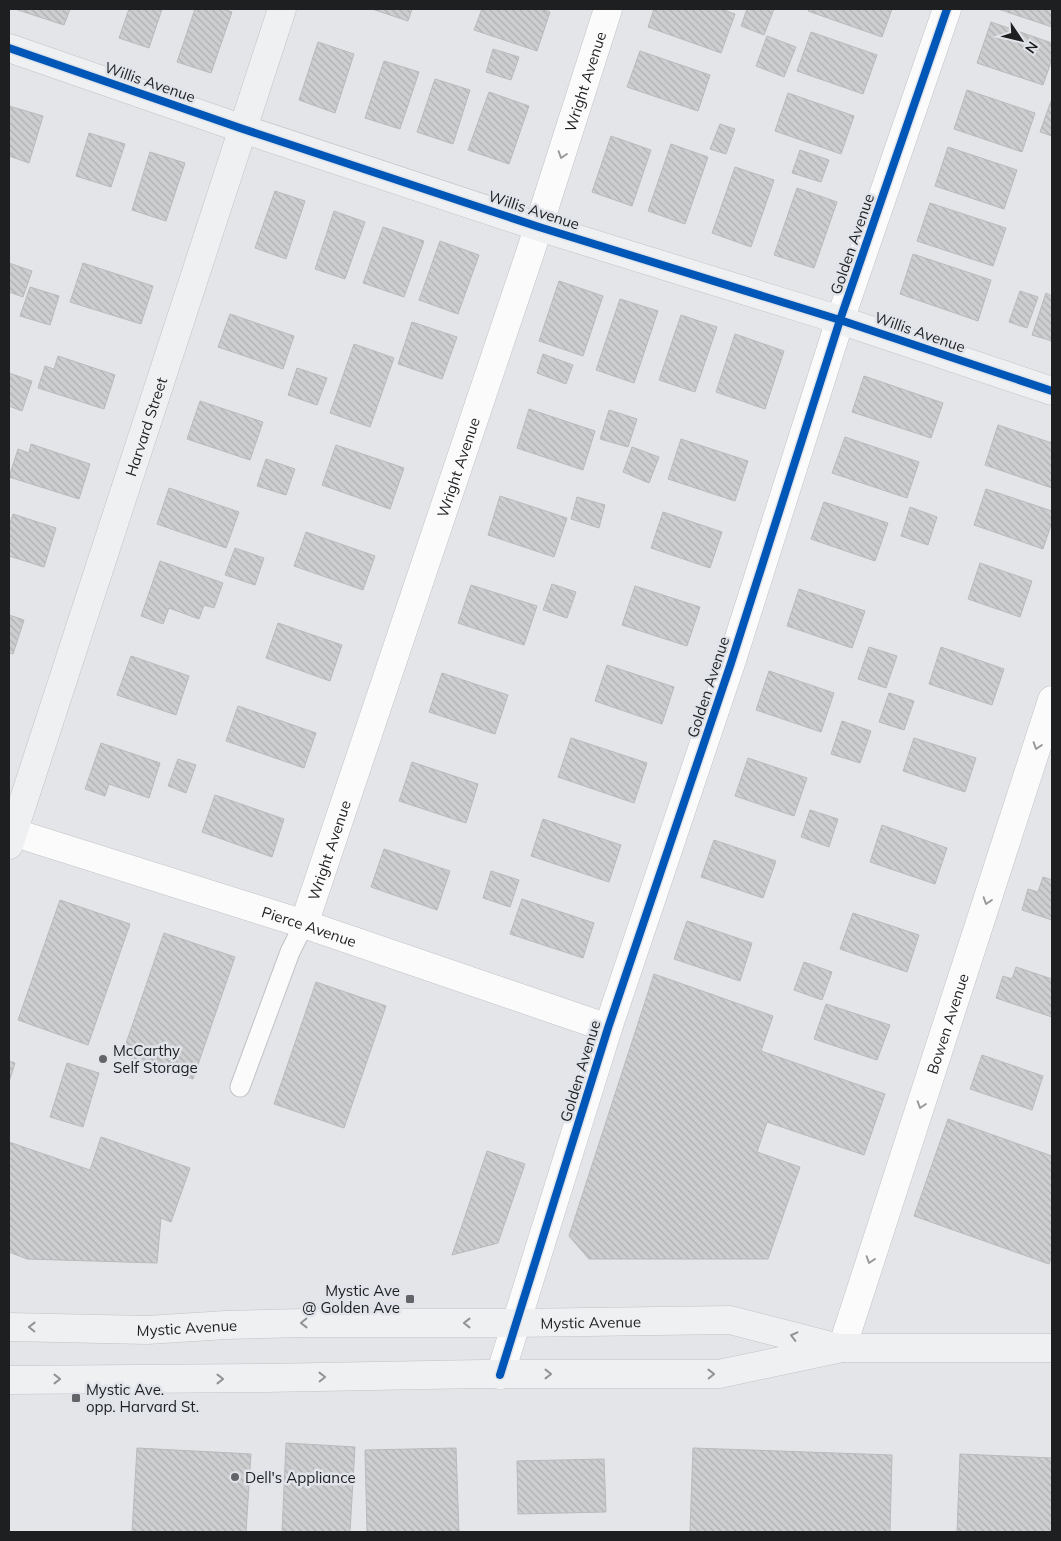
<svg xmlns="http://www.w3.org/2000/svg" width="1061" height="1541" viewBox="0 0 1061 1541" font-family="Mulish,sans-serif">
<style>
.building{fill:url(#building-back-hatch);stroke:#b9babc}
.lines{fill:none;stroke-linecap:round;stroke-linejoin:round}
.lane-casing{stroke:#c2c3c6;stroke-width:21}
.street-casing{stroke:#c2c3c6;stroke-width:29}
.secondary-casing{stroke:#c2c3c6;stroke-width:29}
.lane{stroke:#fbfbfc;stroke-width:19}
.street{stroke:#fbfbfc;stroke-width:28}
.secondary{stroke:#eef0f2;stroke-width:28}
.cycleway-casing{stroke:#e1e4ea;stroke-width:11}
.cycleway{stroke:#0057b8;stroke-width:8}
.oneway{stroke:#989899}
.oneway2{stroke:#909294}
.poi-dot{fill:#636467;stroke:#e1e4ea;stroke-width:2}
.labels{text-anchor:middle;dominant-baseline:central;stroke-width:5;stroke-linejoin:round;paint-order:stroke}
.street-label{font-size:15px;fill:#1e1f21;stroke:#e1e4ea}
.poi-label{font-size:15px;fill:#1e1f21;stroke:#e1e4ea;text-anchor:start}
</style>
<defs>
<pattern id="building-back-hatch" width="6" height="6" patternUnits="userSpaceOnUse" patternTransform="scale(1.25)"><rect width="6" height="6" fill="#cdced0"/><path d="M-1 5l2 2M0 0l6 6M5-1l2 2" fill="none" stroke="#b0b0b2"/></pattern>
</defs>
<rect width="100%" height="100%" fill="#e3e5e8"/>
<path class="building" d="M15 9H70L64 25Z
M129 9H162L149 48 119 38Z
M195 9H223L232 12 211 73 177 62Z
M372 9H412L408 21Z
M482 9H540L550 12 537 51 474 30Z
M654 9H721L735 14 721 53 648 27Z
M747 9H774L764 35 741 26Z
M809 9H892L882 37 808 11Z
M998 9H1052V27Z
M991 22 1052 43V59L1043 85 977 63Z
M811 32 877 55 863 94 797 71Z
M767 36 796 47 784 77 756 66Z
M318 42 354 54 335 113 299 100Z
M493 49 519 57 511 80 486 72Z
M640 51 710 75 698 111 627 87Z
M384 61 419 72 400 129 365 118Z
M435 79 470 90 453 144 417 132Z
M967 90 1035 113 1022 152 954 129Z
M489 92 529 106 509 164 468 150Z
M788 93 854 116 841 154 775 131Z
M1051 101 1052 102V136L1040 132Z
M9 106 43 116 29 163 9 156Z
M720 124 735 129 726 154 710 149Z
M89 133 125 144 111 187 76 176Z
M611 136 651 150 632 206 592 192Z
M671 144 708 157 685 224 648 211Z
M948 147 1017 170 1004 209 935 186Z
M800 150 829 160 821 182 792 173Z
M150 152 185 163 166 221 132 210Z
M735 167 774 180 751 247 712 233Z
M797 188 837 202 814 268 774 255Z
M275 191 305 201 286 259 255 248Z
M930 203 1006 228 993 266 917 241Z
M334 211 365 222 345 279 315 269Z
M383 227 424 241 404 297 363 283Z
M440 241 479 255 458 314 419 300Z
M913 254 991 280 978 321 900 294Z
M9 263 32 271 23 297 9 292Z
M83 263 153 286 141 324 70 302Z
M559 281 603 296 583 356 539 341Z
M30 287 59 296 50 325 20 316Z
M1020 291 1038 297 1027 328 1009 322Z
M1046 293 1052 296V341L1032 335Z
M620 299 658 311 634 383 596 370Z
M230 314 294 336 283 369 218 347Z
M681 315 717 327 695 392 659 380Z
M412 322 457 337 442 379 398 364Z
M735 334 784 351 765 409 716 392Z
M354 344 394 358 370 427 330 413Z
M543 354 573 365 566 384 537 373Z
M58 356 115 375 104 409 38 388 45 366 54 369Z
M297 368 327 378 317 405 288 395Z
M9 373 32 381 22 411 9 406Z
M864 376 943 403 931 438 852 412Z
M200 401 263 422 250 460 187 439Z
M529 409 595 431 583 470 517 448Z
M609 410 637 419 628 447 600 439Z
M998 425 1052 443V488L985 465Z
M845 437 919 462 907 498 832 473Z
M681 439 748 461 735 501 668 479Z
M31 444 90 464 79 499 9 477 18 449 29 453Z
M336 445 404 468 390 509 322 485Z
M632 447 659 457 649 483 623 472Z
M266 459 295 469 286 495 257 486Z
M169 488 239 512 226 548 157 524Z
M986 489 1052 511V522L1043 549 974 525Z
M500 496 567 518 554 557 488 535Z
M577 497 605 505 599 528 571 519Z
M824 502 888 523 875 561 811 539Z
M910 507 937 517 928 545 901 536Z
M663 512 722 532 710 568 651 548Z
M13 514 56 528 44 567 9 556V526Z
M306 532 375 556 363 590 294 566Z
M235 548 264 558 255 585 225 575Z
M160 561 223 583 214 608 204 605 199 619 169 608 163 624 141 616Z
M980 563 1032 581 1020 617 968 599Z
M552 584 576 592 567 618 543 610Z
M471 585 537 606 524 645 458 623Z
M635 586 700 607 687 646 622 625Z
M799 589 865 611 852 648 787 626Z
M9 615 24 620 13 654 9 653Z
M278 623 342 645 330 681 266 658Z
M869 647 897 656 886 688 858 679Z
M941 647 1004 669 992 705 929 684Z
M131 656 189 676 176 715 117 695Z
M607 665 674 687 662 724 595 701Z
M769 671 834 693 821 732 756 710Z
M442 673 508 695 495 734 429 712Z
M889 693 914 701 904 730 879 722Z
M238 706 316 733 304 768 226 741Z
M842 721 871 731 860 763 831 754Z
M571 738 647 763 634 803 558 777Z
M914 738 976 758 965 792 903 771Z
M101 743 160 763 149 798 109 784 105 796 85 789Z
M748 758 807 778 794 816 735 796Z
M178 759 196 765 186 793 168 786Z
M412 762 478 784 466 823 399 801Z
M215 795 284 819 272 857 202 832Z
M810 810 838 819 829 847 801 837Z
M543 819 621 845 609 882 531 856Z
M882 825 947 848 935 884 870 862Z
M714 840 776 861 763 898 701 877Z
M384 849 450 871 437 910 371 887Z
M491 871 519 880 510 907 483 898Z
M1043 877 1052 880V920L1022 910 1028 889 1038 892Z
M522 899 594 923 583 958 510 934Z
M60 900 130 924 88 1045 18 1020Z
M853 913 919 935 907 972 840 949Z
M687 921 752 943 740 981 674 959Z
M164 933 235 957 193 1079 122 1055Z
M804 962 832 972 822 1000 794 990Z
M1016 967 1052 979V1017L996 998 1003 976 1012 979Z
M654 974 773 1016 761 1051 885 1094 864 1155 767 1122 757 1152 800 1167 768 1259H589L569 1236Z
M316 982 386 1006 344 1128 274 1104Z
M826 1004 890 1025 877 1060 814 1039Z
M982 1055 1043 1076 1032 1110 970 1089Z
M9 1061 15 1063 9 1082Z
M67 1063 99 1073 83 1127 50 1117Z
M948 1119 1052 1156V1256L1049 1264 914 1216Z
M101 1137 190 1168 171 1222 161 1218 157 1263 27 1259 9 1252V1142L90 1170Z
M487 1151 525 1164 498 1243 452 1255Z
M286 1443 355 1447 350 1532H282Z
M137 1448 251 1454 246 1532H132Z
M456 1448 459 1532H367L365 1450Z
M693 1448 892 1455 890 1532H690Z
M960 1454 1052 1458V1532H957Z
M604 1459 606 1512 518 1514 517 1461Z"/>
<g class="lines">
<g class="lane-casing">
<path id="lane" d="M240 1087 290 952 304 924"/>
</g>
<g class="street-casing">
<g id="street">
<path id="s1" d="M9 831 304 924 608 1028"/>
<path id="s2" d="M304 924 530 253 608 9"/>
<path id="s3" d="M842 1348 1052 700"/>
<path d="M500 1375 608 1028 731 663 840 320 947 9"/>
</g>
</g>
<g class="secondary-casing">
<g id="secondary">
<path d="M9 48 243 129 539 227 840 320 1052 391"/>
<path id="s4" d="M9 845 282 9"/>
<path id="s5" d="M9 1327 147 1330 226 1325 302 1323H515L730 1320 835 1347"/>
<path d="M9 1380 266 1378 481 1374H719L842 1348H1052"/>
</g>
</g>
<use href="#lane" class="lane"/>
<use href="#street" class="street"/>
<use href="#secondary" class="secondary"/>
<g class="cycleway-casing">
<path id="cycleway" d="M9 48 243 129 539 227 840 320 1052 391
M500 1375 608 1028 731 663 840 320 947 9"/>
</g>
<use href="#cycleway" class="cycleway"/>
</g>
<defs><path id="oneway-chevron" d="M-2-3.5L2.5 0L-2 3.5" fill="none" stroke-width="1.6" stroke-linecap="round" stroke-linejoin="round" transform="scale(1.25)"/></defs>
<g class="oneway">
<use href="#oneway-chevron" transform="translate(562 155) rotate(108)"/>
<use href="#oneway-chevron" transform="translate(1037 746) rotate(108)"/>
<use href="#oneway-chevron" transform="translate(987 901) rotate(108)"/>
<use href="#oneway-chevron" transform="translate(921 1105) rotate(108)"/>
<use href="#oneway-chevron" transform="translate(870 1260) rotate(108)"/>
</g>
<g class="oneway2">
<use href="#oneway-chevron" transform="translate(304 1323) rotate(179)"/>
<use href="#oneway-chevron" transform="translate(467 1323) rotate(180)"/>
<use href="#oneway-chevron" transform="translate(32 1327) rotate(-179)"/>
<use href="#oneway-chevron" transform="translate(794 1336) rotate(-166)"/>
<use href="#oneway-chevron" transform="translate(548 1374)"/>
<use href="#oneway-chevron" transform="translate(711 1374) rotate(-1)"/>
<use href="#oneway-chevron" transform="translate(322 1377) rotate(-1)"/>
<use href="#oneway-chevron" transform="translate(57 1379)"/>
<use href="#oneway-chevron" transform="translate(220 1379)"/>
</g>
<g class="poi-dot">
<circle cx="103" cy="1059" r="5"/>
<rect x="405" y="1294" width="10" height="10" rx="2.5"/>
<rect x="71" y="1393" width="10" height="10" rx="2.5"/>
<circle cx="235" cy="1477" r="5"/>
</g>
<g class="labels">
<g class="street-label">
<text transform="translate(150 82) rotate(19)">Willis Avenue</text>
<text stroke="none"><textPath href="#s2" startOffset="888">Wright Avenue</textPath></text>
<text transform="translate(534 210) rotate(18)">Willis Avenue</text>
<text transform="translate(852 244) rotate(-71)">Golden Avenue</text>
<text transform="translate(920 332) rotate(19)">Willis Avenue</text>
<text stroke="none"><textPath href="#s4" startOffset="440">Harvard Street</textPath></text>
<text stroke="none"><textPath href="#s2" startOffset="482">Wright Avenue</textPath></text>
<text transform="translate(708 687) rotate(-72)">Golden Avenue</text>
<text stroke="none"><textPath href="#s2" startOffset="78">Wright Avenue</textPath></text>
<text stroke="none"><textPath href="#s1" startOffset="315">Pierce Avenue</textPath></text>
<text stroke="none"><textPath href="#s3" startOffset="341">Bowen Avenue</textPath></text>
<text transform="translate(580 1071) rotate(-73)">Golden Avenue</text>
<text stroke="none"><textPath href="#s5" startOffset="582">Mystic Avenue</textPath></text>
<text stroke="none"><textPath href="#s5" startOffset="178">Mystic Avenue</textPath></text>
</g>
<g class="poi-label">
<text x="113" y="1050">McCarthy<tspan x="113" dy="17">Self Storage</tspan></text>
<text x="400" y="1290" text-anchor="end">Mystic Ave<tspan x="400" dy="17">@ Golden Ave</tspan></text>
<text x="86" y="1389">Mystic Ave.<tspan x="86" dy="17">opp. Harvard St.</tspan></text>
<text x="245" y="1477">Dell's Appliance</text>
</g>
</g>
<rect width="1061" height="1541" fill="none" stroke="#1e1f21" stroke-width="20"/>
<g transform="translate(1021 40) rotate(125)" stroke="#e1e4ea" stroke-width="4" paint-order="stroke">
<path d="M0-4L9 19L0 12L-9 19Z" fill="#1e1f21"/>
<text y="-8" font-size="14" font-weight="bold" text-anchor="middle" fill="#1e1f21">N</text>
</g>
</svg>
